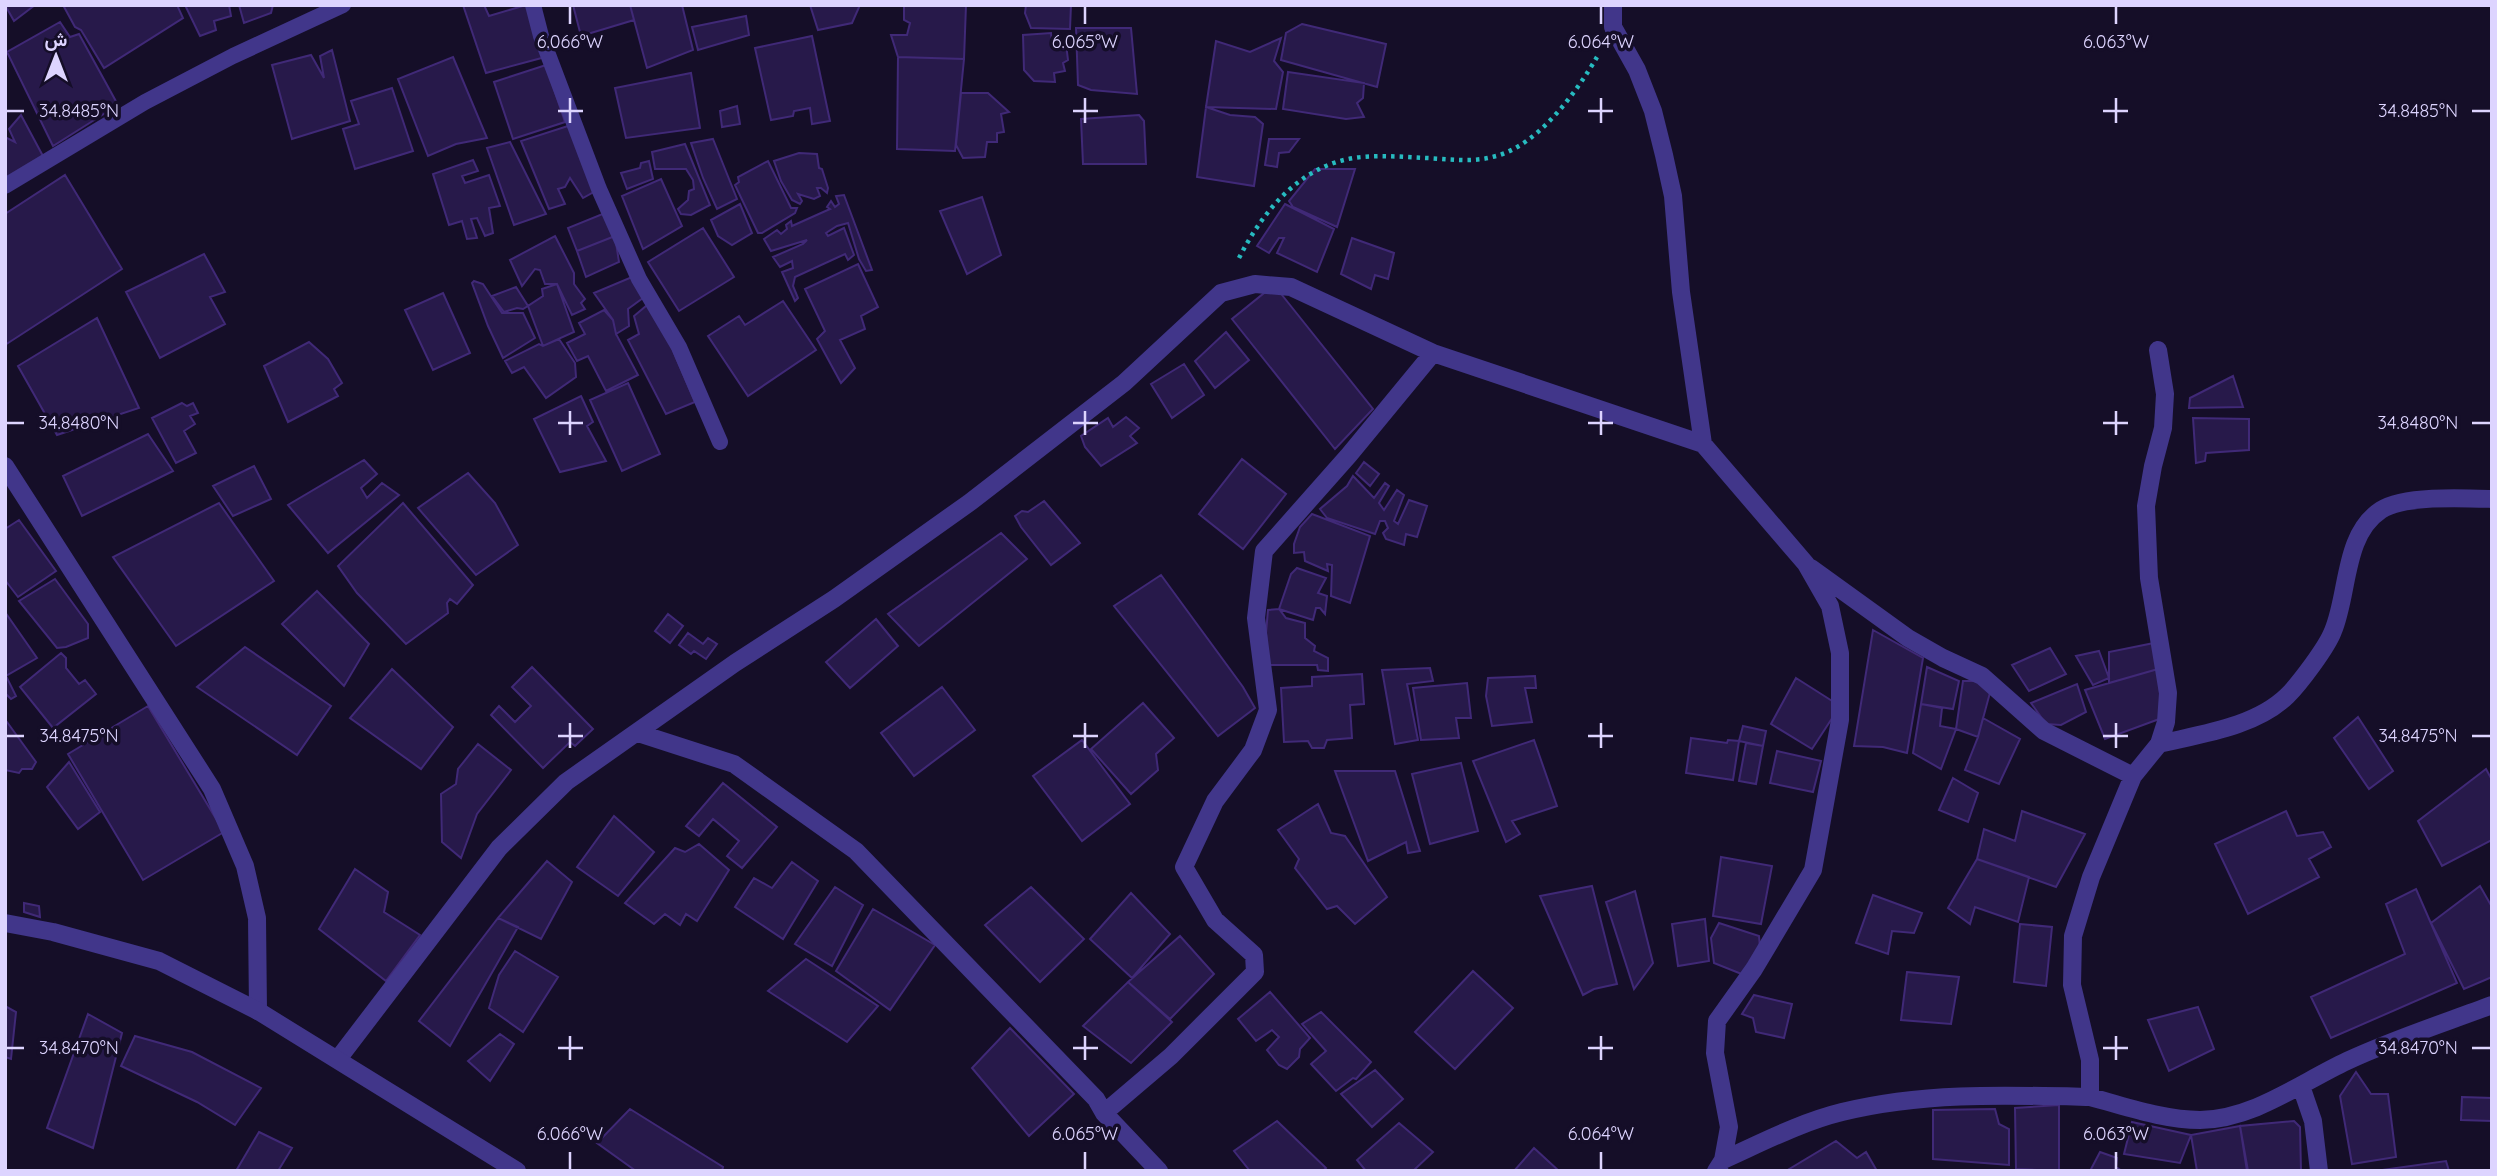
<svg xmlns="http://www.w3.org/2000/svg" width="2497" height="1176" viewBox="0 0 2497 1176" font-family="Quicksand,Vazirmatn,sans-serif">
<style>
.building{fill:#27194a;stroke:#402977;stroke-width:2}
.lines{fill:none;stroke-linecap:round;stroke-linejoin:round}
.path{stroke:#27bbc0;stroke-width:4.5;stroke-dasharray:3.5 5;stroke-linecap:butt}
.service{stroke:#41368a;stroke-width:16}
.minor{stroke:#41368a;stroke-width:18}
.tertiary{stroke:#41368a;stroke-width:18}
.ticks{fill:none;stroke:#ddd4ff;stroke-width:2.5}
.ticks-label{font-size:18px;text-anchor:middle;fill:#ddd4ff;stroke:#150e28;stroke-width:7;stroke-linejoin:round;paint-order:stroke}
</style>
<rect width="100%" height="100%" fill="#150e28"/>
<path class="building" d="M5 5H35L14 21Z
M63 5H177L183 18 104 68 81 30 75 27Z
M185 5H229L231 16 214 21 216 30 200 36Z
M239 5H273L271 13 244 23Z
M463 5H484L489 16 526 5 549 56 486 73Z
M573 5H630L634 20 581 36Z
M630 5H682L693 50 647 68Z
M810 5H860L852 23 818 30Z
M904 5H966L964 59 898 57 891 35H907L910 23 904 20Z
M1026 5H1071L1070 29 1031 28 1025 13Z
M746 16 749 35 698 50 692 27Z
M60 22 70 37 79 34 118 105 53 146 7 52Z
M1302 24 1386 44 1377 87 1281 60 1286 33Z
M1076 28H1131L1137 94 1091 90 1078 85Z
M1051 33 1052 43 1066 44 1068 60 1063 63 1065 71 1054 73 1055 82 1034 81 1024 70 1023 35Z
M812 36 830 121 812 124 810 108 794 111 793 116 771 120 755 48Z
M1281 38 1274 61 1283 72 1276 109 1206 107 1216 41 1250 52Z
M332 50 350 121 292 139 272 65 311 55 324 78 320 56Z
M453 57 487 138 456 144 428 156 398 79Z
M898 57 964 59 955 151 897 149Z
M546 65 565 122 513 139 494 82Z
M1288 72 1364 83 1363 98 1357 103 1364 117 1346 119 1283 109Z
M691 73 700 128 626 138 615 88Z
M392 88 413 151 355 169 343 129 359 124 351 101Z
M961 93H988L1009 112 1001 114 1004 132 997 133V142H987L985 157 963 158 956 145Z
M737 106 740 124 722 127 720 111Z
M1206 107 1230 115 1255 117 1263 124 1254 186 1197 177Z
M21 115 44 158 5 182V137L15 142 9 129Z
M1139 115 1144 121 1146 164H1083L1081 119Z
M571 125 599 189 583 198 570 178 565 187 558 189 565 204 549 209 521 141Z
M713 139 737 199 717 209 703 178 691 143Z
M1269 139H1299L1289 152 1279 153 1277 167 1265 165Z
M510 142 546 214 514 225 487 148Z
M685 144 710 205 691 215 681 214 678 209 688 200 689 191 694 189 693 180 686 169H655L652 152Z
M799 153 817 154 819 168 822 169 828 188 827 193 821 188H817L820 196 814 199 798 194 802 201 800 204 792 200 781 181 774 161Z
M473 160 478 171 462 176 465 183 489 175 500 206 489 208 493 233 485 236 477 218 471 219 477 238 467 239 462 221 449 225 433 174Z
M649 161 653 179 627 189 621 173 640 168 641 163Z
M768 161 791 208H797L795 213 762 233H758L735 185 739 182 738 177Z
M1315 169H1355L1337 227 1293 207 1289 201Z
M65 175 122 269 5 345V214Z
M661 179 682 226 643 249 622 196Z
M844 195 872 270 866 271 859 259 848 223 837 226 826 233 828 236 844 228 854 255 848 260 845 254 795 277 793 286 798 298 795 301 782 272 793 268 792 261 780 267 773 257 803 244 807 240 771 251 764 239 777 230 781 234 787 229 786 225 791 221 792 226 830 209 827 207 831 201 835 207 839 204 836 196Z
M982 197 1001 255 967 274 940 211Z
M740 204 752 233 732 245 718 236 711 220Z
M1285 204 1334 229 1317 272 1277 253 1284 238H1279L1269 253 1257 246Z
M605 213 615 236 577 251 568 228Z
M703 228 734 277 679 311 648 262Z
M555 236 574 273V284L585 299 581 303 585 309 572 315 557 284H545L540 270 535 269 522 286 510 260Z
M615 236 619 262 586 277 577 251Z
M1352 238 1394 253 1388 279 1375 275 1371 289 1341 274Z
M204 254 225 292 210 297 225 324 160 358 126 292Z
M858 264 878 307 861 316 865 329 840 340 855 368 841 383 817 339 825 331 805 289Z
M632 277 643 298 628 309 629 326 616 334 613 320 594 293Z
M474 281 483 284 502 313H523L535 338 503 358 488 326 472 283Z
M557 284 574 332 543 346 528 306 543 296 542 289Z
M1274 285 1373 409 1335 449 1232 319Z
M516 287 528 306 523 309 517 308 504 312 492 296Z
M443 293 470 353 433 370 405 310Z
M652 301 695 402 666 414 628 340 639 334 634 316Z
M783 301 816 350 748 396 708 336 739 316 745 325Z
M604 310 613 320 616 334 638 375 606 391 588 356 577 361 567 343 585 334 579 323Z
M97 318 139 408 57 435 18 366Z
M1226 332 1249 360 1215 388 1195 361Z
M559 339 575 363 576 377 546 398 524 367 512 373 505 361 539 344 543 346Z
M309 342 328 359 342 383 334 389 338 396 288 422 264 366Z
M1184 364 1204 395 1172 418 1151 384Z
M2233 376 2243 407 2189 408 2190 398Z
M628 383 660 454 622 471 590 400Z
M581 396 593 422 587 426 606 461 560 472 534 419Z
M182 403 187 406 193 403 198 413 190 416 195 424 184 431 196 453 176 463 152 418Z
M1126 417 1139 428 1130 436 1137 443 1101 466 1085 447 1081 436 1108 418 1113 427Z
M2193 418 2249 419V450L2206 453 2205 461 2196 463Z
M148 434 173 471 82 516 63 476Z
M1242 459 1286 494 1243 549 1199 514Z
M364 460 377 474 361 488 367 498 382 483 399 495 328 553 288 505Z
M1364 462 1379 474 1370 486 1356 473Z
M254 466 271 499 233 516 213 486Z
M468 473 495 503 518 545 476 575 418 508Z
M1353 476 1374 498 1385 483 1389 486 1379 503 1384 510 1397 490 1404 495 1394 521 1398 524 1409 500 1427 506 1417 537 1406 534 1404 545 1386 539 1383 533 1388 528 1385 521H1380L1375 534 1327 518 1320 509 1347 486Z
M1044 501 1080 543 1051 565 1021 527 1015 516 1022 511 1028 512Z
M219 503 274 581 176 646 113 557Z
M403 503 473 585 457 604 450 599 447 603 448 613 406 644 357 593 338 566Z
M1312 514 1370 536 1350 603 1331 596 1332 565 1327 564 1328 571 1305 561 1304 552 1294 553V544L1300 527Z
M19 520 56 571 18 597 5 580V529Z
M1001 533 1027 559 919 646 888 614Z
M1297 568 1326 578 1318 593 1327 596 1325 614 1320 608H1316L1313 620 1279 609 1291 574Z
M1161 575 1243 687 1255 708 1218 736 1114 606Z
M55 579 88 624V638L66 647 57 648 19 601Z
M317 591 369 644 344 686 282 624Z
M1279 609 1286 618 1305 623V638L1315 646 1314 651 1328 658V671L1318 670 1317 665H1268L1266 633 1268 610Z
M5 612 37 658 6 676 16 696 11 699 5 693Z
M668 614 683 626 670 643 655 631Z
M876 619 898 646 850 688 826 662Z
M1873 630 1923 658 1907 753 1883 747 1854 746Z
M688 633 703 644 708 638 717 644 706 659 694 651 691 654 679 645Z
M2154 643 2158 669 2109 683V652Z
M245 647 331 706 297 755 197 687Z
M2050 648 2066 674 2029 691 2012 665Z
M2099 651 2109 678 2093 685 2076 656Z
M61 653 66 658V668L79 684 85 680 96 694 53 728 20 687Z
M532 667 593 729 575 746 570 742 543 768 491 715 499 706 515 722 531 706 512 687Z
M1927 667 1959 681 1953 709 1921 704Z
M1430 668 1433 681 1407 684 1418 740 1395 744 1382 670Z
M392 669 453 727 421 769 350 718Z
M2158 669 2162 718 2105 739 2085 690Z
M1362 674 1364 704 1350 705 1352 738 1327 740 1324 748H1312L1308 741 1284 742 1281 688 1312 686V677Z
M1535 676 1536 688H1525L1532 722 1492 726 1486 696 1488 678Z
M1796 678 1840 706 1812 749 1771 724Z
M1963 681H1980L1991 689 1978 737 1956 729Z
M1467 683 1471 718H1456L1459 738 1421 740 1413 688Z
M2077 684 2086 712 2061 725 2046 724 2031 703Z
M942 687 975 730 914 776 881 733Z
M1143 703 1174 738 1156 754 1158 770 1131 794 1091 749Z
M1921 704 1942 708 1940 726 1956 729 1941 769 1913 753Z
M148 706 224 832 143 880 68 754Z
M2358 717 2393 771 2369 789 2334 738Z
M1983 718 2020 739 1999 784 1965 770 1978 737Z
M7 722 36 762 32 769H22L19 773 5 770V723Z
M1743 726 1766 731 1763 746 1739 741Z
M1691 738 1727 743 1728 740 1739 741 1733 780 1686 773Z
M1082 740 1130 804 1082 841 1033 776Z
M1534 740 1557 806 1512 821 1520 834 1506 842 1473 761Z
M1746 743 1763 746 1756 784 1739 781Z
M478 744 511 770 477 814 461 858 442 842 441 794 456 784 458 769Z
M1777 751 1821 761 1813 792 1770 783Z
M69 762 100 812 78 829 47 787Z
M1461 763 1478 831 1430 844 1412 774Z
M2486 769 2492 780V840L2442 866 2418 821Z
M1335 771H1395L1420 851 1408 853 1406 842 1368 861Z
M1953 778 1978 793 1968 822 1939 810Z
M723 783 777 827 742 868 727 856 739 841 713 819 699 836 686 826Z
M1318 804 1331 833 1345 836 1387 897 1355 924 1337 906 1327 909 1295 868 1299 859 1278 830Z
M2022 811 2085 834 2056 887 1977 859 1984 829 2015 841Z
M2286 811 2297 836 2323 832 2331 847 2309 859 2319 877 2248 914 2215 844Z
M614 816 654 852 618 896 577 867Z
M699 844 729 870 697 921 686 914 680 925 665 914 654 924 625 903 675 848 685 852Z
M1721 857 1772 866 1761 924 1713 916Z
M1977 859 2029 877 2018 922 1975 907 1970 924 1948 908Z
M547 861 572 882 541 939 498 918Z
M792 862 818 881 783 939 735 907 754 878 772 888Z
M355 869 388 892 384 912 420 935 386 981 319 929Z
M1592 886 1617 984 1594 989 1583 995 1540 896Z
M2480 886 2492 907V977L2464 989 2431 923Z
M835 887 863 905 832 966 795 944Z
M1031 887 1084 939 1040 982 985 925Z
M2416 889 2457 983 2331 1038 2311 997 2405 954 2386 904Z
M1635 891 1653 963 1634 989 1606 902Z
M1131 893 1170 934 1132 978 1090 939Z
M1873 895 1922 913 1914 933 1892 931 1888 954 1856 943Z
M24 903 39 906 40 917 24 912Z
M873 909 935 945 890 1010 836 971Z
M498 918 518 927 450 1046 419 1021Z
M1705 919 1709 961 1678 966 1672 924Z
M1719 923 1759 936 1760 948 1744 975 1714 963 1711 938Z
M2020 924 2052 927 2046 986 2014 982Z
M1180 936 1214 974 1170 1019 1128 982Z
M515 951 558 977 523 1032 489 1008 499 975Z
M806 959 878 1006 847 1042 768 991Z
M1473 971 1513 1008 1455 1069 1415 1032Z
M1907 972 1959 977 1951 1024 1901 1020Z
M1128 982 1172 1022 1131 1063 1083 1026Z
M1270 992 1310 1038 1300 1049 1299 1057 1287 1069 1279 1065 1267 1050 1279 1037 1272 1030 1256 1041 1238 1019Z
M1754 995 1792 1004 1784 1038 1756 1032 1753 1018 1742 1014Z
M5 1006 16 1012 11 1059 5 1057Z
M2198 1007 2214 1049 2169 1071 2148 1020Z
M1321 1012 1371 1062 1356 1079 1353 1078 1336 1091 1311 1064 1326 1051 1302 1024Z
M88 1014 122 1033 93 1148 47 1128Z
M1010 1028 1074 1094 1029 1136 972 1068Z
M500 1034 514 1044 490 1081 468 1061Z
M135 1036 192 1052 261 1088 235 1125 197 1102 121 1066Z
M1375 1070 1403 1099 1372 1127 1341 1094Z
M2356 1072 2371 1094H2388L2396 1157 2352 1164 2340 1096Z
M2462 1097 2492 1098V1121L2461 1120Z
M2059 1105V1171L2016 1169 2015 1108Z
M630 1109 723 1167 722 1171H636L597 1143Z
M1995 1109 1999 1124 2009 1129V1165L1933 1159V1110Z
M1277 1121 1326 1168 1323 1171H1250L1234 1151Z
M2294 1121 2300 1127 2301 1171H2248L2240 1126Z
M2132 1122 2191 1135 2180 1163 2124 1154Z
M1399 1123 1433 1152 1413 1171H1366L1357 1160Z
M2240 1126 2247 1171H2197L2191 1135Z
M259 1132 292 1148 278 1171H236Z
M1836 1141 1857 1158 1866 1152 1877 1171H1786Z
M1534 1148 1559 1171H1514Z
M2100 1152 2117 1158 2116 1167 2122 1171H2090Z
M2446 1161 2449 1171H2375Z"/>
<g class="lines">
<path class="path" d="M1239 258C1264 209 1303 162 1362 157 1383 155 1405 157 1426 158 1450 159 1473 163 1496 156 1538 145 1576 93 1597 57"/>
<path class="service" d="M533 5 541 36 599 189 639 279 679 347 720 442
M5 186 145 102 233 56 343 5"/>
<path class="minor" d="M1613 5V27L1637 70 1653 111 1664 155 1673 196 1681 292 1703 444
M5 466 212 789 245 866 257 918 258 1011
M638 733 734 764 856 851 1096 1099 1104 1113 1159 1171
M2159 744C2201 734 2255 727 2287 696 2300 683 2327 647 2333 631 2349 593 2343 535 2381 510 2404 495 2465 498 2492 499
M2133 776 2159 744 2166 722 2168 693 2149 578 2146 506 2153 466 2163 428 2165 394 2158 350
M338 1059 499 848 566 782 735 663 834 599 969 503 1124 383 1221 293 1255 284 1291 287 1433 353 1703 444 1806 564 1830 606 1840 653V720L1813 870 1754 969 1717 1021 1715 1053 1729 1127 1723 1160 1716 1171
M2301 1086 2313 1121 2319 1171
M2090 1097C2125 1106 2163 1120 2200 1120 2254 1119 2300 1083 2347 1061 2394 1039 2444 1023 2492 1005
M1104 1113 1171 1056 1255 972 1254 955 1215 920 1184 867 1215 801 1253 750 1268 710 1256 618 1264 551 1349 455 1433 353
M1723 1160C1761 1143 1801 1122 1842 1112 1923 1092 2007 1095 2090 1097V1060L2072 985 2073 936 2091 877 2133 776 2044 731 1982 676 1943 658 1908 638 1811 568"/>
<path class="tertiary" d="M5 923 53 932 159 961 258 1011 517 1171"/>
</g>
<path class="ticks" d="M570 7V24M1085 7V24M1601 7V24M2116 7V24M570 98V123M1085 98V123M1601 98V123M2116 98V123M7 111H24M558 111H583M1073 111H1098M1588 111H1613M2103 111H2128M2472 111H2490M570 411V435M1085 411V435M1601 411V435M2116 411V435M7 423H24M558 423H583M1073 423H1098M1588 423H1613M2103 423H2128M2472 423H2490M570 723V748M1085 723V748M1601 723V748M2116 723V748M7 736H24M558 736H583M1073 736H1098M1588 736H1613M2103 736H2128M2472 736H2490M570 1036V1060M1085 1036V1060M1601 1036V1060M2116 1036V1060M7 1048H24M558 1048H583M1073 1048H1098M1588 1048H1613M2103 1048H2128M2472 1048H2490M570 1152V1169M1085 1152V1169M1601 1152V1169M2116 1152V1169"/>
<g class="ticks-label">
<text x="570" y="48">6.066°W</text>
<text x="1085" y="48">6.065°W</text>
<text x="1601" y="48">6.064°W</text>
<text x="2116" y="48">6.063°W</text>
<text x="79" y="117">34.8485°N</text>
<text x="2418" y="117">34.8485°N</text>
<text x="79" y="429">34.8480°N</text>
<text x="2418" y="429">34.8480°N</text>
<text x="79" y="742">34.8475°N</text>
<text x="2418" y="742">34.8475°N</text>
<text x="79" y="1054">34.8470°N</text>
<text x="2418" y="1054">34.8470°N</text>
<text x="570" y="1140">6.066°W</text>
<text x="1085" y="1140">6.065°W</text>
<text x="1601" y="1140">6.064°W</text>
<text x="2116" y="1140">6.063°W</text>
</g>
<rect width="2497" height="1176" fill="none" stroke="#ddd4ff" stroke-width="14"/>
<g transform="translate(56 56)" stroke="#150e28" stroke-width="5" paint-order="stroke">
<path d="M0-5L12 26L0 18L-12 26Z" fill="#ddd4ff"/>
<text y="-10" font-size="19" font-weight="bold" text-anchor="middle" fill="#ddd4ff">ش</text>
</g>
</svg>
